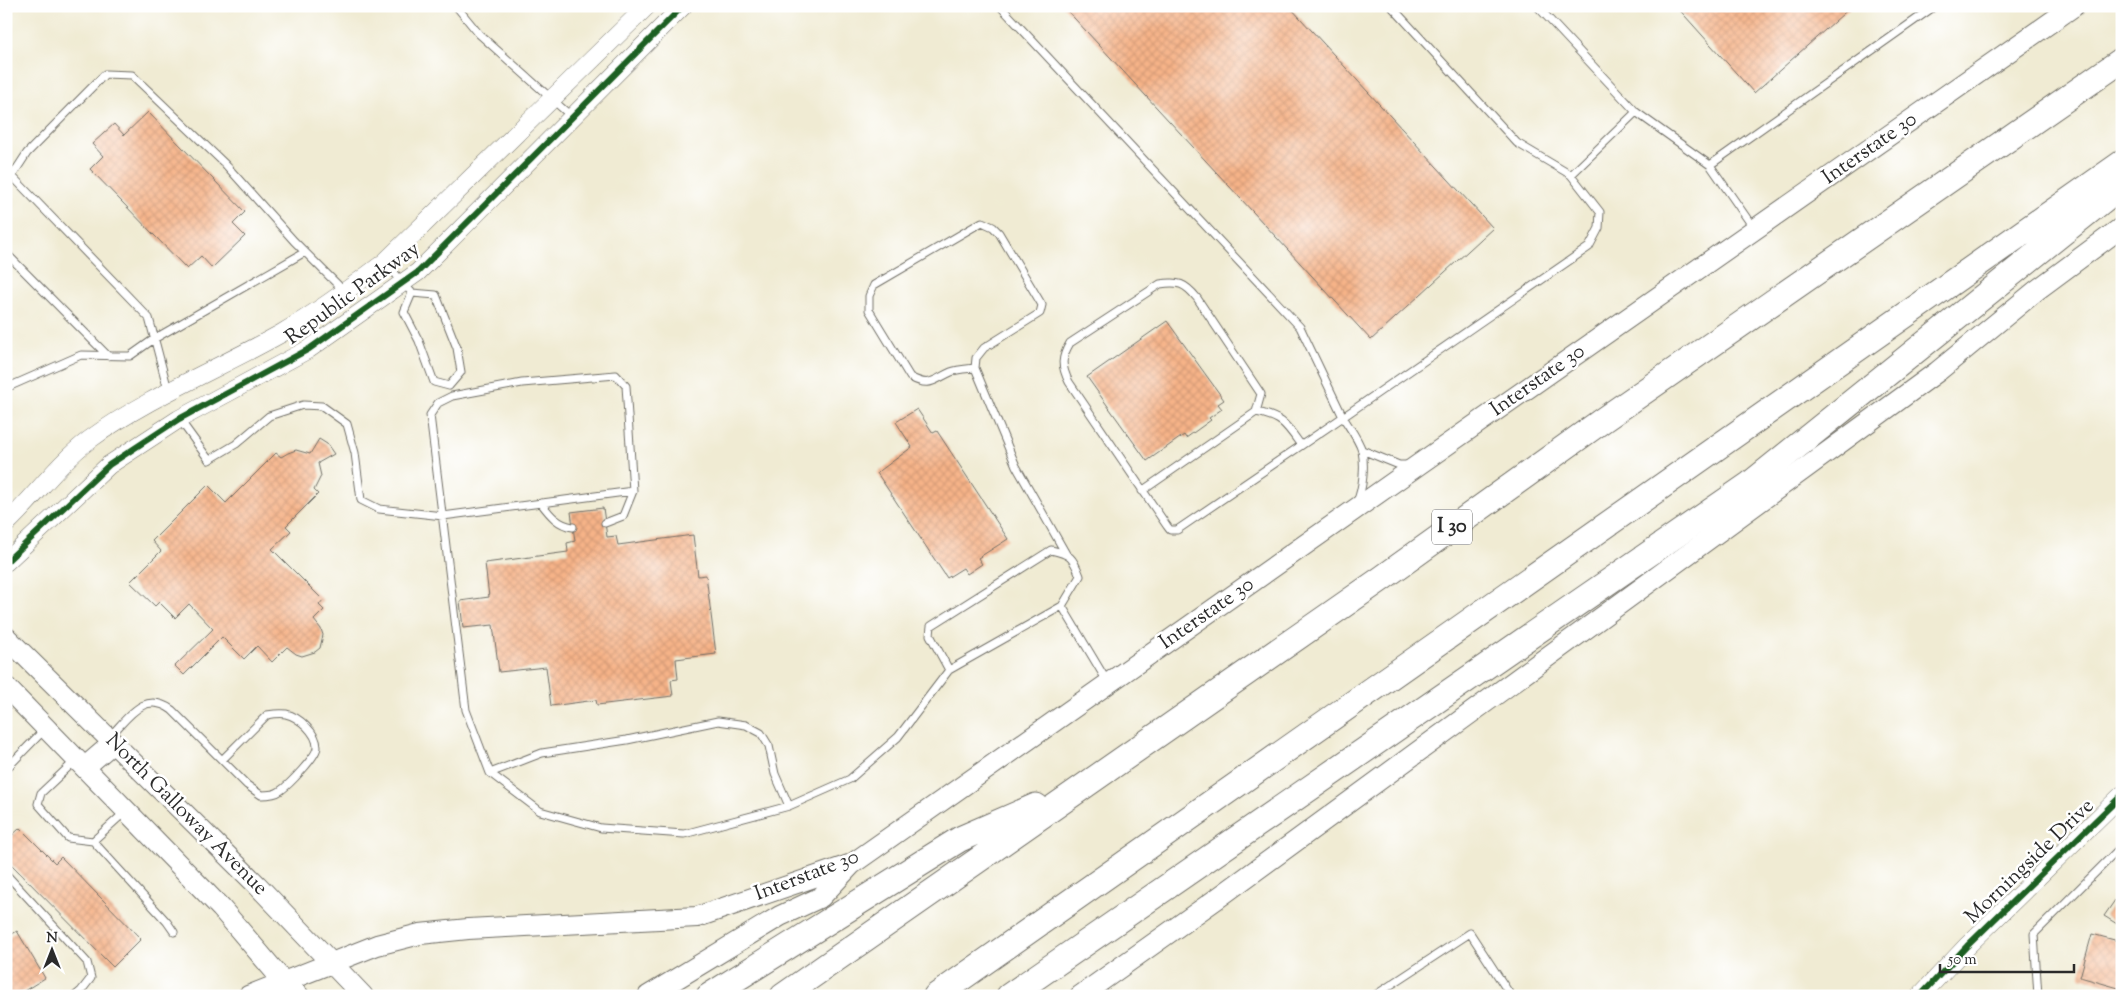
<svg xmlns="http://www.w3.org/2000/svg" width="2128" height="1002" viewBox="0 0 2128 1002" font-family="'Sorts Mill Goudy',serif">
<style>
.building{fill:url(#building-cross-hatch)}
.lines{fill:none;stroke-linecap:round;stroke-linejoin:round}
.service-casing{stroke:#706e66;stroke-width:9}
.tertiary-casing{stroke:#706e66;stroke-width:19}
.secondary-casing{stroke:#706e66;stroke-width:22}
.motorway-casing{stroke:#706e66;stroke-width:27}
.service{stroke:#fff;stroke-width:7}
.tertiary{stroke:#fff;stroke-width:18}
.secondary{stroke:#fff;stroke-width:20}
.motorway{stroke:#fff;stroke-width:25}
.cycleway-casing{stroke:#fff;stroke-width:9}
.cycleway{stroke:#1b5e20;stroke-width:6}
.labels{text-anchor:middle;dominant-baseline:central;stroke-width:5;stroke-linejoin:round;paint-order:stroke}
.shield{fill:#fff;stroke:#6b6b6b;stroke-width:1}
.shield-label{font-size:20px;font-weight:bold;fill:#2b2b2b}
.street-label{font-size:21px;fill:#2b2b2b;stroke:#fff}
</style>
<defs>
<pattern id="building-cross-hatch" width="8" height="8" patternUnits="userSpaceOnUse" patternTransform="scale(1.25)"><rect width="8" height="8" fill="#f6b388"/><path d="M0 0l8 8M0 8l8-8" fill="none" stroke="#d39a76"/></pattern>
</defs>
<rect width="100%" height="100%" fill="#fff"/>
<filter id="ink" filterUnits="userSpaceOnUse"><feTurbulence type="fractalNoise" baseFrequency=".02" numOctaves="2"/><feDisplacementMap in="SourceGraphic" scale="10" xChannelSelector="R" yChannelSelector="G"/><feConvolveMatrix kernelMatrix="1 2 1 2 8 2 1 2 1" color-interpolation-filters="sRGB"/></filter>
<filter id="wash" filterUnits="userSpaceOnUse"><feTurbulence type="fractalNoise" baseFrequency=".0096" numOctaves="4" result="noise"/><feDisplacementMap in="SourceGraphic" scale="20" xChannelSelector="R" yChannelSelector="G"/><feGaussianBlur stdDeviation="1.12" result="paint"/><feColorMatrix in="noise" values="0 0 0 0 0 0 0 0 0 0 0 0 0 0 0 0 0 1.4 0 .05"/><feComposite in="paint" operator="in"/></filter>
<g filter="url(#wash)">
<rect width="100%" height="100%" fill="#f0ebd3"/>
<g id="blocks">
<path class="building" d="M1063 6H1289L1493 228 1371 340Z
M1676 6H1852L1754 93Z
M148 112 245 212 233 224 245 236 212 268 201 256 187 269 90 169 103 156 92 144 114 124 124 135Z
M1167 321 1224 400 1218 404 1222 409 1209 418 1211 420 1186 438 1184 435 1147 461 1087 377Z
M917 409 933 433 937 431 1008 539 978 558 982 564 967 574 963 568 947 578 877 473 912 447 896 422Z
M319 439 327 444 334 454 318 463 321 476 314 490 318 494 286 526 291 531 272 549 323 600 319 605 324 610 314 620 321 629 323 635 320 648 315 652 302 656 296 654 287 647 272 662 257 646 244 659 222 637 184 675 175 666 213 629 189 604 175 618 159 602 155 606 130 582 161 551 152 541 208 485 226 503 276 453 281 457 288 453 296 450 310 454Z
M603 508 607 537 616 536 618 545 693 535 698 576 706 575 716 654 676 659 678 679 671 680 673 696 597 705 596 700 551 706 546 667 499 672 493 625 463 628 460 601 489 597 485 563 568 552 567 543 575 541 571 512Z
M20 828 55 863 61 857 141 939 113 967 6 859V841Z
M2122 890V927L2104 916Z
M17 931 45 978 16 996H6V938Z
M2092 934 2122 942V989L2080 977Z
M2060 991 2092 994V996H2060Z"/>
</g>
</g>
<g filter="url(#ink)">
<use href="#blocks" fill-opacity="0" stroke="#706e66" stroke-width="1"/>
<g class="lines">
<g class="service-casing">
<path id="service" d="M456 6 479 34 572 117
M1000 6 1300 327 1343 417 1589 247 1599 228 1600 212 1571 175 1517 143 1391 6
M1537 6 1636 112 1710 165 1753 227
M1710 165 1935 6
M1571 175 1636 112
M6 253 108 356
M385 262 412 293 436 295 457 348 461 372 449 386
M412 293 404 312 419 341 434 382 449 386
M975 368C967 369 958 369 951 372 933 380 930 388 910 377L869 310V296L874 285 982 222 993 227 999 233 1042 305 1040 313 984 348 976 358 975 368 1016 466 1066 554
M6 388 81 355 130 356 154 339 305 252
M168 390 149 318 12 176 27 153 105 74 132 75 225 164 294 241 345 292
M1256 412C1282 417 1286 424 1300 444
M180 420 209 460 236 444 269 416 303 405 322 406 347 424 355 453 361 500 379 509 443 516 633 491 626 386 616 375 522 383 452 396 438 403 430 415 466 710 490 773 540 811 601 828 684 834 789 806 850 779 898 737 949 670 1062 606 1108 683
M1362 450 1399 465H1409
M1142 491 1256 412 1261 394 1197 298C1185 283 1178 281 1160 284L1070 343C1061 358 1061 366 1069 382L1167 526 1170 530H1177L1343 417C1349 427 1359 440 1362 451 1365 466 1363 488 1357 502
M541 503C550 515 558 525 573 527
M605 523 623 516 633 491
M949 670 930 635 931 626 1051 550C1070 554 1073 557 1080 576L1062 606
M110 736C129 717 144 690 172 710L247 785 261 795C267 795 275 795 280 791 289 785 317 756 317 747 317 733 299 717 286 714 280 713 273 714 267 715L222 760
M76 760 41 793 38 804 68 838 93 841 167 922 174 932
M6 769 45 729
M490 773 542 753 627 740 718 721 746 725 761 733 769 746 775 774 789 806
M93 841 126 811
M6 874 87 962 91 978 81 991 75 996
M1374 996 1470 933 1511 996
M2038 996 2034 934 2122 846"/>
</g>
<g class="tertiary-casing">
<path id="tertiary" d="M6 524C35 497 57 464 89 440 148 397 218 369 282 333 318 312 352 287 385 262L647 6
M6 562 109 465 179 419 309 349 418 272 683 6
M1920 996 1967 946 2122 795"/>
</g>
<g class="secondary-casing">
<path id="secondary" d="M6 637 257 885 363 996
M6 687 221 908 283 981 299 996
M85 767 113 743
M248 996 377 945 420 934 468 929 697 917 852 864 1418 465 2074 6
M648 996 780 916 821 897 851 865
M1080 996 1222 895 1937 372 2037 290 2122 227"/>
</g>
<g class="motorway-casing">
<path id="motorway" d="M709 996 960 839 1036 806
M783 996 1381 579 1603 420 2122 60
M936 996 2122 163
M1009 996 1750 484 2122 185"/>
</g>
<use href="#service" class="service"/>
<use href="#tertiary" class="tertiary"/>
<use href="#secondary" class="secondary"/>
<use href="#motorway" class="motorway"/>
<g class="cycleway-casing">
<path id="cycleway" d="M6 562 109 465 179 419 309 349 418 272 683 6
M1920 996 1967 946 2122 795"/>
</g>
<use href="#cycleway" class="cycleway"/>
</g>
</g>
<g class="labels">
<rect class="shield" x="1432" y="509.5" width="40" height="35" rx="4"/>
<g class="shield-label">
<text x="1452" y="527">I 30</text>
</g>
<g class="street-label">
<text transform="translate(1870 149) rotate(-35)">Interstate 30</text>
<text transform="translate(353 294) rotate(-36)">Republic Parkway</text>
<text transform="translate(1538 381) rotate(-35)">Interstate 30</text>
<text transform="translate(1207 614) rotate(-35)">Interstate 30</text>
<text transform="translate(186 815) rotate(45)">North Galloway Avenue</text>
<text transform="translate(2030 862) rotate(-44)">Morningside Drive</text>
<text transform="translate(807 876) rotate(-21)">Interstate 30</text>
</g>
</g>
<rect width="2128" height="1002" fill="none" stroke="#fff" stroke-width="25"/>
<g transform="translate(52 950)" stroke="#ffffff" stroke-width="4" paint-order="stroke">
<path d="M0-4L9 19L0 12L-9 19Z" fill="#2b2b2b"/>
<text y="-8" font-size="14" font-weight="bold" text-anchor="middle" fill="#2b2b2b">N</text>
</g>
<path d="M1940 964v8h134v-8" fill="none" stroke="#2b2b2b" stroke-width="2.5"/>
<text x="1948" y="964" font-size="15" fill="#2b2b2b" stroke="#ffffff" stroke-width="4" paint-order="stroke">50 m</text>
</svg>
